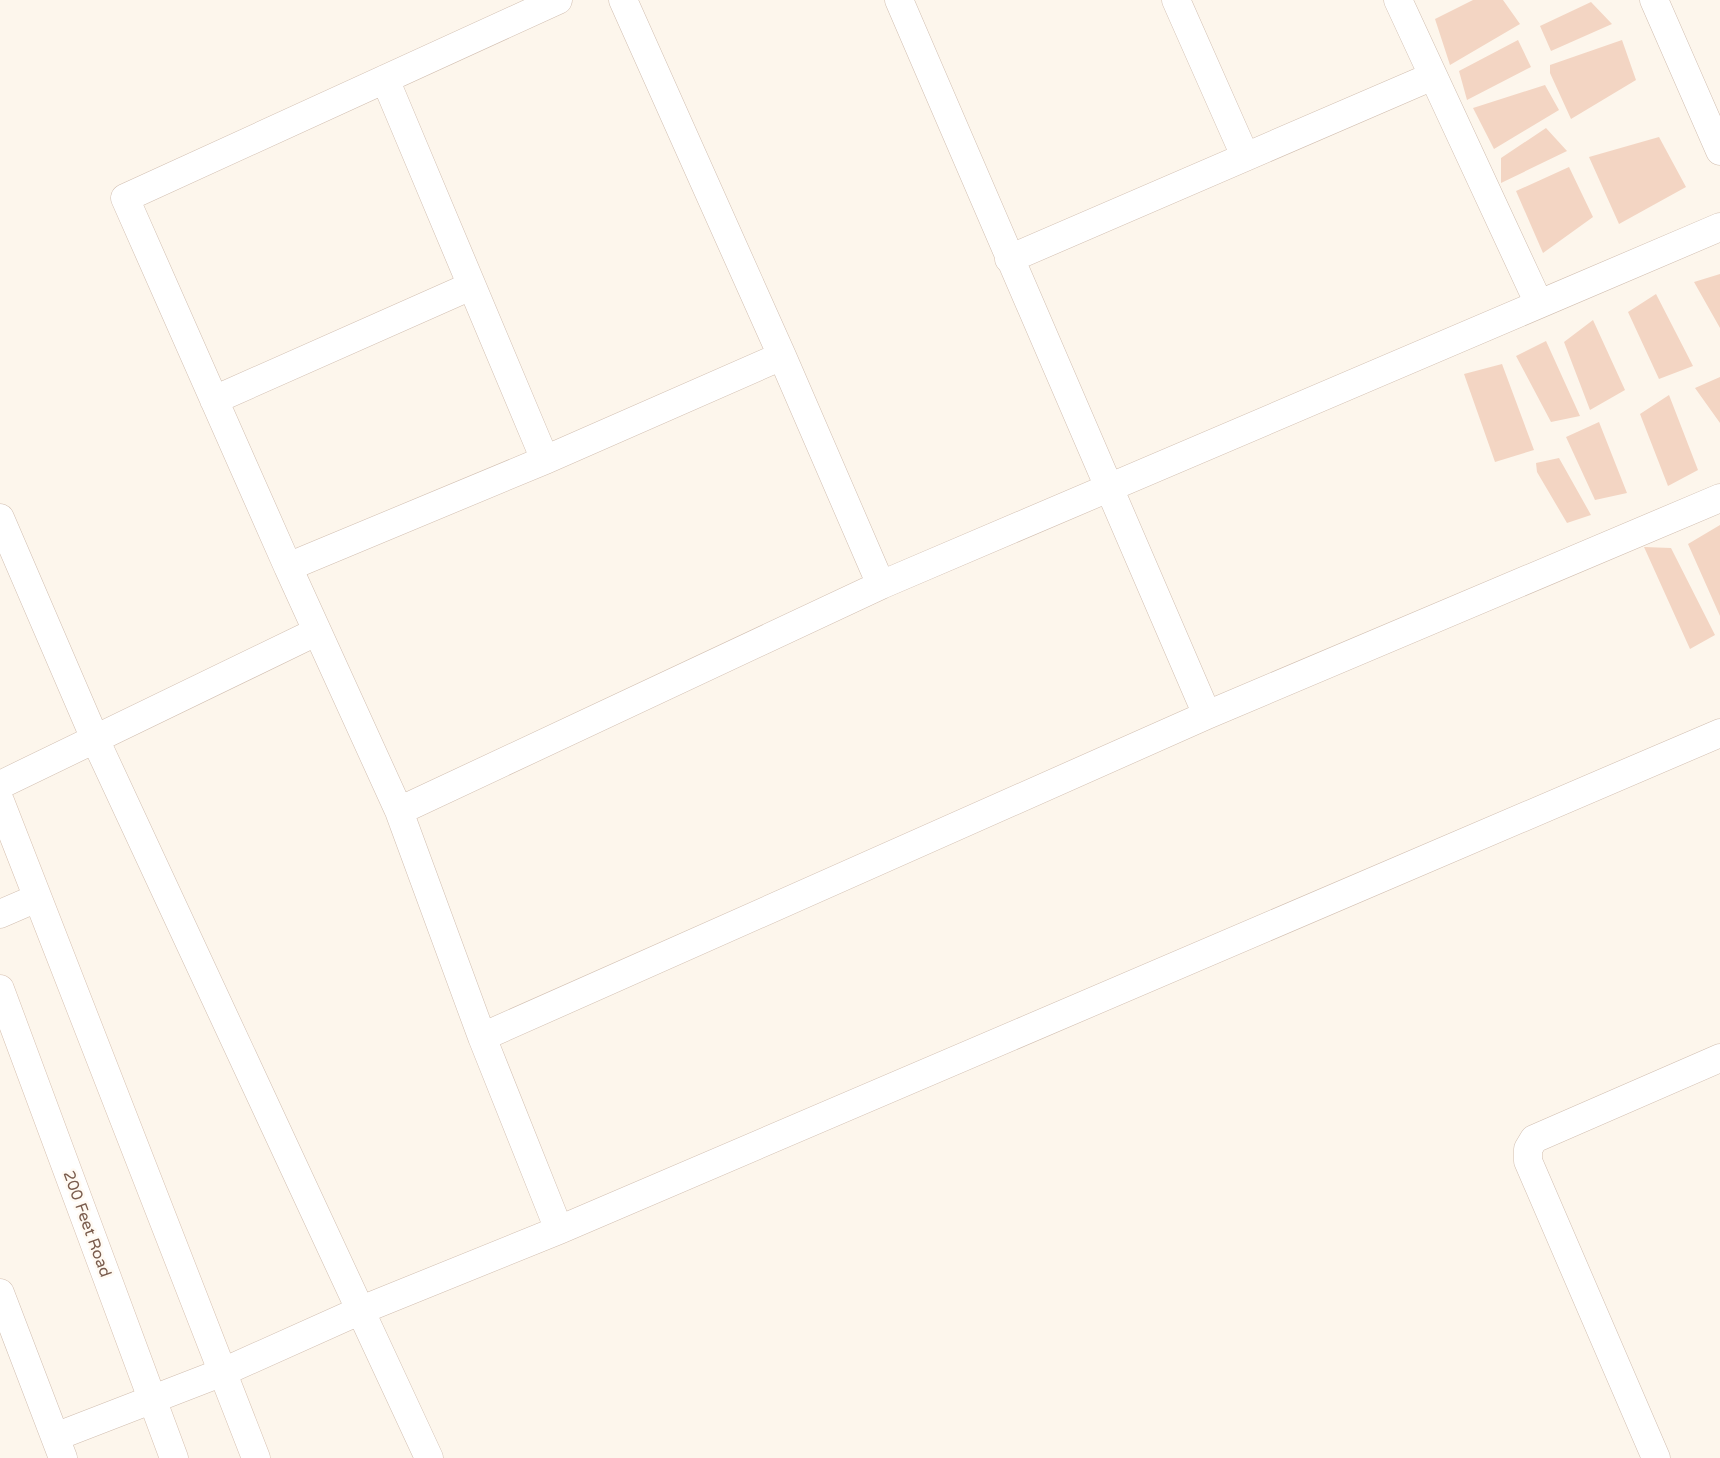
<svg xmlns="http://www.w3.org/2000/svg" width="1720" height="1458" viewBox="0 0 1720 1458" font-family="'Varela Round',sans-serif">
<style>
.building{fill:#f3d5c3}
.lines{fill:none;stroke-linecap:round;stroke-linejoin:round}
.street-casing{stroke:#d1beb0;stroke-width:29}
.secondary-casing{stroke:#d6c0b0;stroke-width:29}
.street{stroke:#fff;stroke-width:28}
.secondary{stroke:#fff;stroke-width:28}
.labels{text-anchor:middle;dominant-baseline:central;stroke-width:5;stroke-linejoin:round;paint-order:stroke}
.street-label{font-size:16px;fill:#7a5c4d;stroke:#fffaf3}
</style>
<rect width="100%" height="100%" fill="#fdf6ec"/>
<path class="building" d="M1473 0H1503L1520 24 1450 65 1435 19Z
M1591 2 1612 24 1551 51 1540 26Z
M1518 40 1531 67 1467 100 1459 71Z
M1622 40 1636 80 1571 119 1550 73V65Z
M1545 85 1559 110 1494 149 1473 108Z
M1546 128 1567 151 1501 183V158Z
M1659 137 1686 187 1619 224 1589 157Z
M1569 167 1593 217 1543 253 1516 191Z
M1720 274V328L1694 282Z
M1656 294 1693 366 1659 379 1628 312Z
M1593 320 1625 390 1590 410 1564 342Z
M1546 341 1580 416 1551 422 1516 356Z
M1502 364 1534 450 1495 462 1464 374Z
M1720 377V423L1695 388Z
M1669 395 1698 470 1668 486 1640 414Z
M1599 422 1627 493 1595 500 1566 437Z
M1559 458 1591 515 1567 523 1537 472 1536 463Z
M1720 525V616L1688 544Z
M1644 547 1671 548 1715 635 1690 649Z"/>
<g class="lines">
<g class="street-casing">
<path id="street" d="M558 0 125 198 288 567 545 460 782 356
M623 0 782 356 881 585 1720 227
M899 0 1207 715
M1176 0 1245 156
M1398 0 1539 304
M1654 0 1720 151
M385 79 545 460
M1009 259 1433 76
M214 400 471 286
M0 518 95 739 429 1458
M288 567 399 811
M0 785 316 632
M0 914 37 898
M482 1037 1207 715 1720 498
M559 1230 482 1037 399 811 881 585
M0 1293 63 1458
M55 1437 223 1372 359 1311 559 1230 1720 733
M1656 1458 1528 1161V1149L1534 1139 1720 1058"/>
</g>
<g class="secondary-casing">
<path id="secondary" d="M0 801 256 1458
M0 989 174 1458"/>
</g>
<use href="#street" class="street"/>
<use href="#secondary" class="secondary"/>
</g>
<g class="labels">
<g class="street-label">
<text transform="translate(87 1224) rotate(70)">200 Feet Road</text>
</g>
</g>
</svg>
